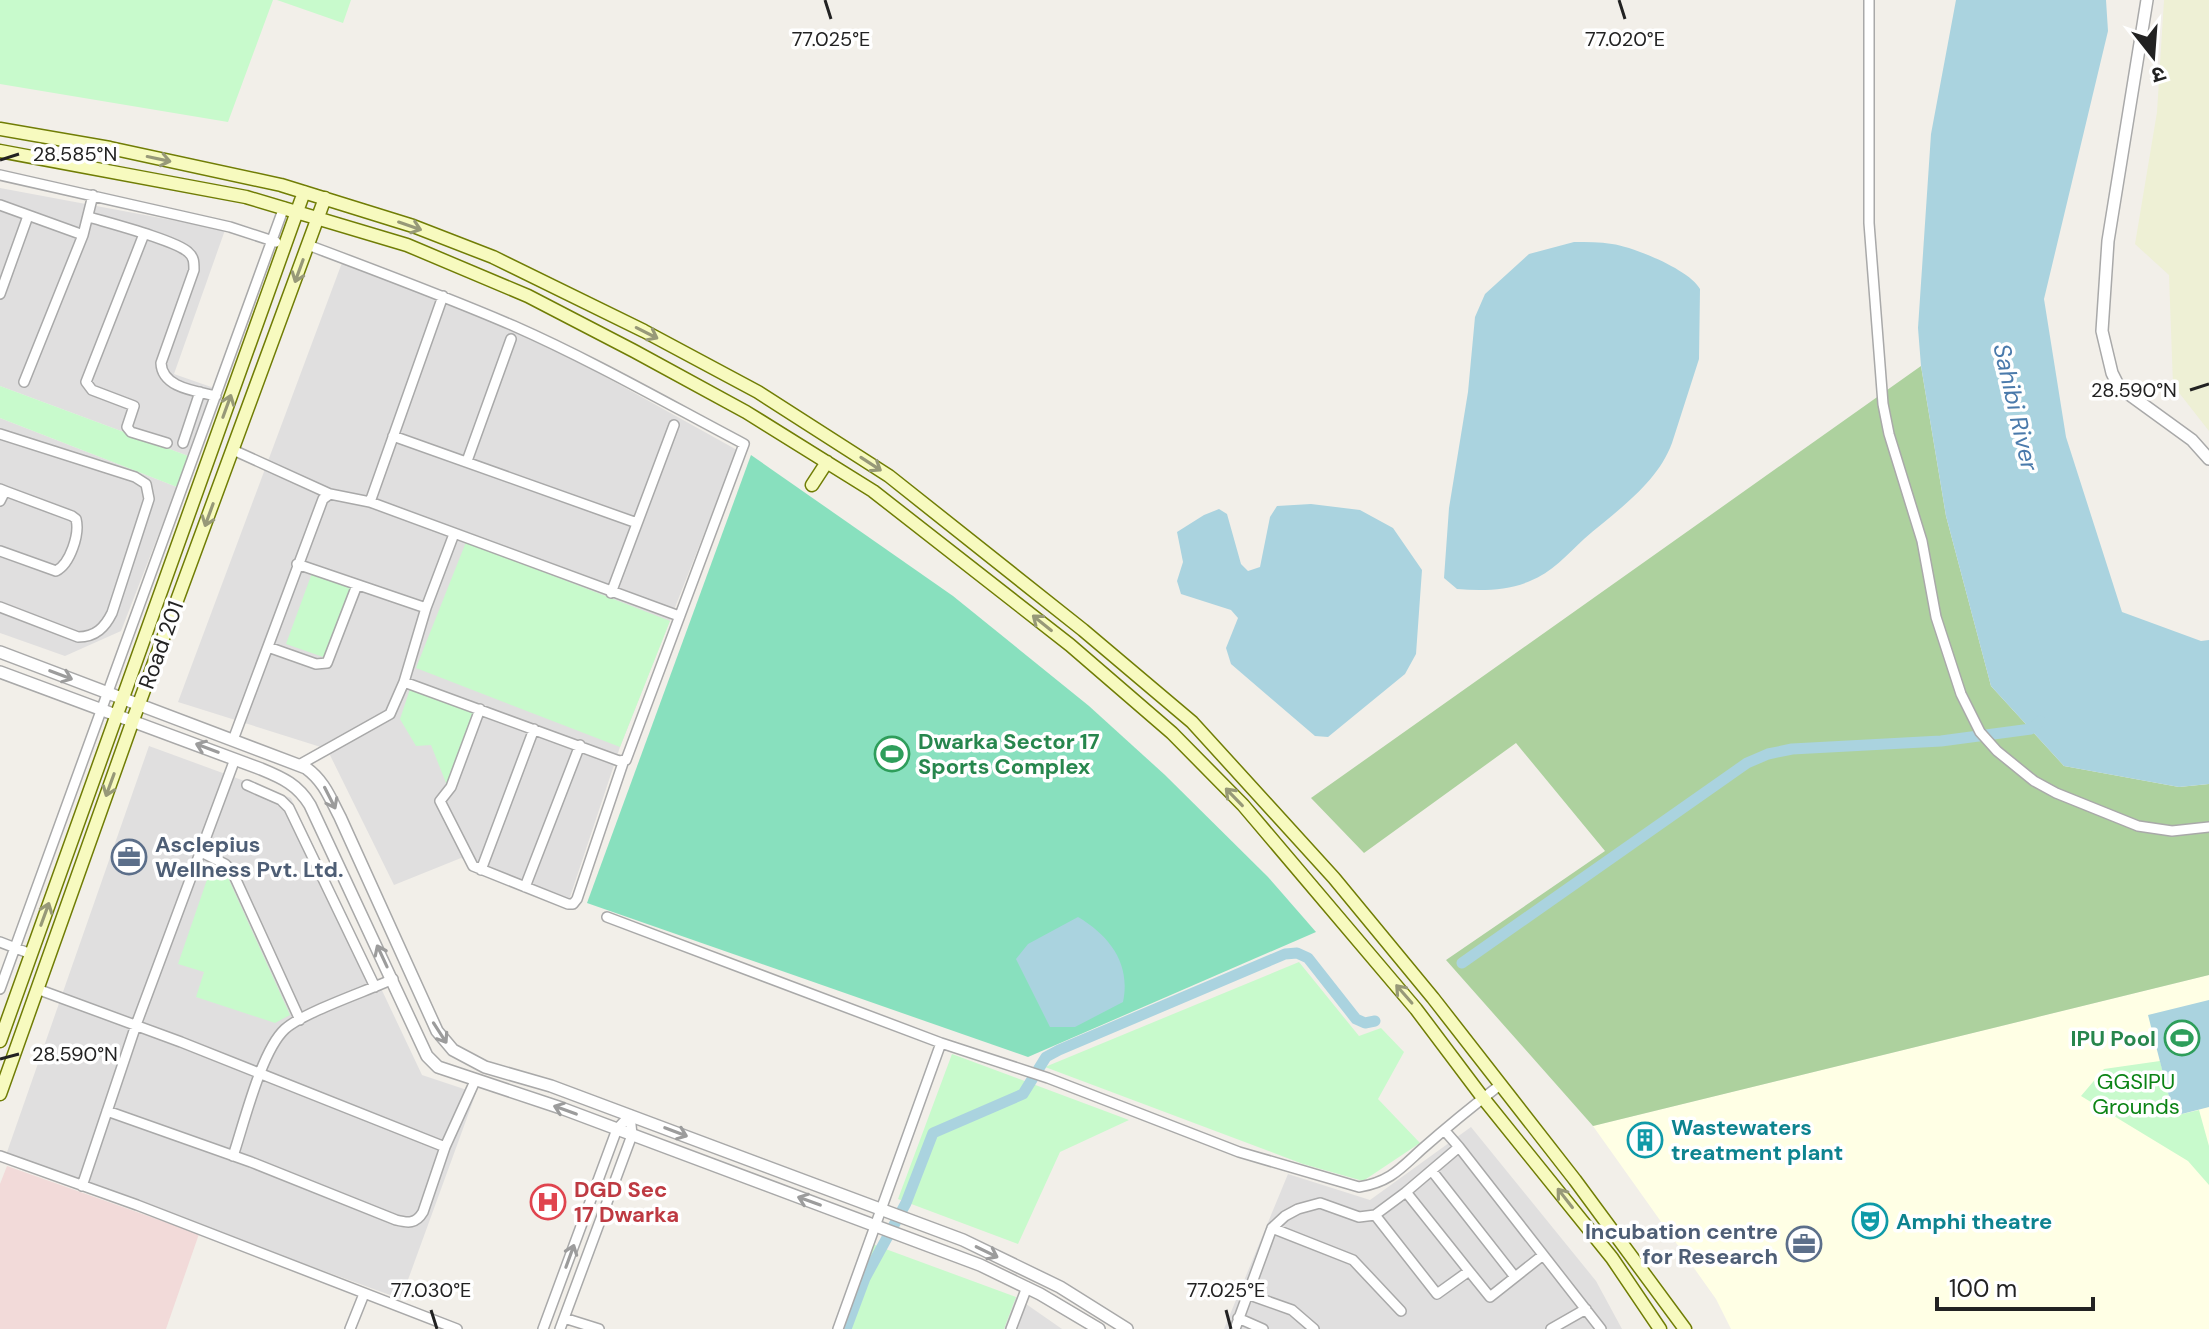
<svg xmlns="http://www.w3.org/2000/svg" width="2209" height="1329" viewBox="0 0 2209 1329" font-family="'DM Sans','Noto Sans Devanagari',sans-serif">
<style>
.residential{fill:#e0dfdf}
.commercial{fill:#f2dad9}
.education{fill:#ffffe5}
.farmland{fill:#eef0d5}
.forest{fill:#add19e}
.park{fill:#c8facc}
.pitch{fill:#88e0be}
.water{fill:#aad3df}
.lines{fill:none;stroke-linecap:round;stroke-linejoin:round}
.canal{stroke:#aad3df;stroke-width:11}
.minor-casing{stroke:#a9a9a9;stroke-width:12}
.tertiary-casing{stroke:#a9a9a9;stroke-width:14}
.secondary-casing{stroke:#707d05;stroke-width:15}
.minor{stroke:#fff;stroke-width:9}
.tertiary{stroke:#fff;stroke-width:11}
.secondary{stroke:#f7fabf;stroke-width:12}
.oneway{stroke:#979978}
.oneway2{stroke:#9c9c9c}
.ticks{fill:none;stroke:#222;stroke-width:3}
.labels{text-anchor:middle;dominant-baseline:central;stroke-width:7;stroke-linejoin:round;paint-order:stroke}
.street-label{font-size:22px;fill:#222;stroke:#fff}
.leisure-label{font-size:22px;font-weight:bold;fill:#27864d;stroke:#fff;text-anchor:start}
.service-label{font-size:22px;font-weight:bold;fill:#4e5e75;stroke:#fff;text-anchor:start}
.park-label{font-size:22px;fill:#0c8416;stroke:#fff}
.culture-label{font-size:22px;font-weight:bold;fill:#0d838f;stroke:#fff;text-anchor:start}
.health-label{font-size:22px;font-weight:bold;fill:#be3a42;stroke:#fff;text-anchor:start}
.water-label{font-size:24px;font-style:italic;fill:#4a7aab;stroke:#fff}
.ticks-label{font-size:20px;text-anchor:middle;fill:#222;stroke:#fff;stroke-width:7;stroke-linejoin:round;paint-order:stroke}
</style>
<rect width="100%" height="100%" fill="#f2efe9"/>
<path class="residential" d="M0 188 225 230 174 374 214 388 191 457 0 386Z
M343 260 523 331 737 450 620 747 569 900 461 858 394 885 327 749 178 702Z
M0 418 177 487 121 631 65 656 0 633Z
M149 746 291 798 422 1075 476 1093 401 1299 6 1155Z
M1471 1127 1596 1281 1622 1329H1224L1288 1174 1370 1200Z
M1016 1297 1062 1329H1004Z"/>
<path class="commercial" d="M7 1166 199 1234 166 1329H0V1184Z"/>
<path class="education" d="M2209 975V1329H1731L1716 1299 1593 1126Z"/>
<path class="farmland" d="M2164 0H2209V431L2173 385 2169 275 2135 244 2157 112Z"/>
<path class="forest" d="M1921 366 1946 516 1991 686 2064 766 2179 787 2209 784V975L1593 1126 1446 960 1605 851 1516 743 1364 853 1311 798Z"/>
<path class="park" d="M0 0H273L228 122 0 84Z
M277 0H351L343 23Z
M0 386 191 457 177 487 0 418Z
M466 542 670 621 620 747 416 668Z
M312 573 352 588 326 658 286 644Z
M410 689 476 711 448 788 431 745 416 746 400 719Z
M212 865 225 871 290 1015 275 1023 196 997 204 972 178 964Z
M1299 962 1359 1036 1381 1028 1404 1052 1378 1099 1420 1143 1363 1181 1303 1164 1045 1067Z
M952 1054 1129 1120 1060 1152 1018 1244 898 1199Z
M2160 1061 2174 1116 2199 1110 2209 1146V1185L2188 1161 2081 1096 2104 1069Z
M872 1244 1016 1297 1004 1329H841Z"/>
<path class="pitch" d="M751 455 953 596 1089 706 1165 775 1268 877 1316 932 1028 1057 587 903Z"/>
<path class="water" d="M1956 0H2106L2108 31 2044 299 2066 437 2122 612 2201 641 2209 640V784L2179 787 2064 766 1991 686 1946 516 1921 366 1918 328 1931 134Z
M1574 242C1587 242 1600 242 1612 244 1634 247 1690 270 1700 289L1699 359 1672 443C1657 484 1616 511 1584 539 1568 554 1551 573 1530 581 1507 591 1481 591 1457 589L1444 578 1449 508 1468 392 1475 317 1485 294 1529 254Z
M1311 504 1360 510 1393 528 1422 570 1416 654 1405 674 1328 737 1315 736 1231 664 1226 648 1238 618 1231 610 1181 594 1177 581 1183 562 1177 532 1204 515 1219 509 1227 514 1241 564 1248 571 1260 567 1270 517 1277 506Z
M1078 917C1110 936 1131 964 1123 1002L1075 1027H1050L1016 959 1028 944Z
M2209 1000V1107L2174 1116 2148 1015Z"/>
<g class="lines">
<path class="canal" d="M1462 963 1747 763 1768 754 1792 749 1941 741 2031 729 2040 721
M846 1329 865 1278 906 1203 933 1133 1023 1094 1046 1057 1059 1050 1285 954 1297 953 1308 958 1356 1019 1365 1023 1375 1021"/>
<g class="minor-casing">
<path id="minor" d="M1869 0V223L1883 404 1889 434 1922 541 1936 617 1961 694 1980 732 1997 751 2034 781 2056 793 2138 826 2172 831 2209 827
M0 175 230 227 276 242
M0 205 83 235
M89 217C109 223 175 240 188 252 194 257 194 262 194 270L161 363C162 388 196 391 216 396
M144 234 86 382 92 390 134 406 127 427 131 432 167 443
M308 245C377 271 447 297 514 326 593 361 668 404 744 444L626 760 619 761 404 682
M0 294 28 216
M24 382 83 235 93 195
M0 434 135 477 146 484 149 499 112 613C105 627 96 637 78 637L0 607
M393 436 637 523
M183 443 200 392
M233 450 330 494
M467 461 511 339
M0 489 5 491 0 501
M370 502 443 296
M0 551 56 571C70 564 80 534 76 519L72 516 5 491
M297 564 426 608 454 534
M611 593 674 425
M268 647 316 664 327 663 357 585
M480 709 451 787 440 801 473 866 568 904H573L577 899 624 760
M233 740 323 499 330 494 370 502 679 616
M299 765 390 714 404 682 426 608
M247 785 281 800 289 808 375 987
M201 852 225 864 232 871 300 1020
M481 870 534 729
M525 887 580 745
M607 917 941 1043 1048 1078 1239 1152 1359 1187C1390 1182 1401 1168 1422 1149 1447 1127 1474 1105 1500 1085
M0 942 31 954
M0 989 284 207
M37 989 181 1042 445 1147
M107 1111 251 1162 396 1220C408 1223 416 1224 423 1212L445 1147 475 1081
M1445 1131 1459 1147 1406 1192 1469 1271
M1459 1147 1601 1329
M0 1156 137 1205 457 1329
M233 1156C244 1124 261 1051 285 1029 304 1012 367 991 393 979
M1432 1171 1515 1277
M82 1186 136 1025 235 759
M1406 1192 1375 1215 1437 1294 1469 1271 1490 1297 1543 1255
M1272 1228 1353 1260 1401 1311
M1247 1294 1292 1310 1314 1329
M564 1318 599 1329
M1238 1318 1263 1329
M350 1329 364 1294
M543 1329 617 1129 630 1115
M560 1329 632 1135 630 1115
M838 1329 941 1043
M1011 1329 1027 1287
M1235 1329 1272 1228 1285 1216 1298 1209 1320 1203 1359 1217 1375 1215
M1551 1329 1586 1309"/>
</g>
<g class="tertiary-casing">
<path id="tertiary" d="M2147 0 2108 241 2102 331 2112 373 2119 387 2192 440 2209 459
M0 652 306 768C324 781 330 798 340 817L437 1031 453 1050 485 1067 551 1086 963 1240 1060 1287 1127 1329
M0 672 261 769C283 778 298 785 310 805L427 1056 438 1067 561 1108 980 1265 1040 1294 1099 1329"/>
</g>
<g class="secondary-casing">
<path id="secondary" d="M0 129 110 148 281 185 413 226 493 257 644 331 758 392 889 476 1083 630 1192 722 1334 878 1433 998 1575 1180 1685 1329
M0 151 246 197 407 245 528 296 634 351 746 412 873 491 1070 645 1172 733 1243 805 1416 1009 1483 1098 1612 1258 1660 1329
M812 485 827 462
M0 1041 304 192
M0 1094 133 720 325 198"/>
</g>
<use href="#minor" class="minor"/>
<use href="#tertiary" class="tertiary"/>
<use href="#secondary" class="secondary"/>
</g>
<defs><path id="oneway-shaft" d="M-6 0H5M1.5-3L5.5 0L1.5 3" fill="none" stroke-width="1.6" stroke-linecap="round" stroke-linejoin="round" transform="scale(2)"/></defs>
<g class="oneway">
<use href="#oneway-shaft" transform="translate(159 159) rotate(12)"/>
<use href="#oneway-shaft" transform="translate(410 226) rotate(19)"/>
<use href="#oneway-shaft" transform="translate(299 271) rotate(110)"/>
<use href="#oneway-shaft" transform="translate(647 333) rotate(27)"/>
<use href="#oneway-shaft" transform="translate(227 406) rotate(-70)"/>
<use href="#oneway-shaft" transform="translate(871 464) rotate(33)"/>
<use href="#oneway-shaft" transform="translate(209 515) rotate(110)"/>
<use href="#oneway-shaft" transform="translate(1042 623) rotate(-141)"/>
<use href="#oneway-shaft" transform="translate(110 785) rotate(110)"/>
<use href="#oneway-shaft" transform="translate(1234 797) rotate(-134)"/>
<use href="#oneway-shaft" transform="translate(45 914) rotate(-70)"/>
<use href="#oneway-shaft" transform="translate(1404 994) rotate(-131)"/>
<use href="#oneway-shaft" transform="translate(1565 1198) rotate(-128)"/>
</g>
<g class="oneway2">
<use href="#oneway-shaft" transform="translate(61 675) rotate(21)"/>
<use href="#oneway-shaft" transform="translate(207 748) rotate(-159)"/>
<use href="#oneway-shaft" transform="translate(330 798) rotate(63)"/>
<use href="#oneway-shaft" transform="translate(382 956) rotate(-115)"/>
<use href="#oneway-shaft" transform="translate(440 1033) rotate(57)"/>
<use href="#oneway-shaft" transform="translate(565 1110) rotate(-160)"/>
<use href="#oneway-shaft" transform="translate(676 1132) rotate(21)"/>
<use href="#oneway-shaft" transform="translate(809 1201) rotate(-160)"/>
<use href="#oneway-shaft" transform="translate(987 1252) rotate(26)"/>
<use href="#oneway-shaft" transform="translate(570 1256) rotate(-70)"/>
</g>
<path class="ticks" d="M825 0 831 19M1619 0 1625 19M0 160 19 154M2190 390 2209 384M0 1059 19 1054M431 1310 437 1329M1226 1310 1231 1329"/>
<defs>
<g id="stadium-ring" transform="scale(1.8)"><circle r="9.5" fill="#fff" stroke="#2e9e5b" stroke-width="1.5"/><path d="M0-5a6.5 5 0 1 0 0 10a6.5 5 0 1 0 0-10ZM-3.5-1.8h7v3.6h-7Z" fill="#2e9e5b"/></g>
<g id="office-ring" transform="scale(1.8)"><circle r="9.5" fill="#fff" stroke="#5c6f8a" stroke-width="1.5"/><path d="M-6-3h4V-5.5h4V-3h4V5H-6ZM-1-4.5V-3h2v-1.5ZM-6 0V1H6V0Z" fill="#5c6f8a"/></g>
<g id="building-ring" transform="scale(1.8)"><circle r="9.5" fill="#fff" stroke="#0f9aa8" stroke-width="1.5"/><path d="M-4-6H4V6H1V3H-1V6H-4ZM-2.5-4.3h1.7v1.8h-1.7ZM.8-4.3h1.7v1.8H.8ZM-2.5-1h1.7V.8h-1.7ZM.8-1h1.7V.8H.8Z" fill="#0f9aa8"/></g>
<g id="hospital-ring" transform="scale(1.8)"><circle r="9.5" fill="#fff" stroke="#e0444e" stroke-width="1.5"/><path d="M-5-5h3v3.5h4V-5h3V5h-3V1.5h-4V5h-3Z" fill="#e0444e"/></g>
<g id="theatre-ring" transform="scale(1.8)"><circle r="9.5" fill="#fff" stroke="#0f9aa8" stroke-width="1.5"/><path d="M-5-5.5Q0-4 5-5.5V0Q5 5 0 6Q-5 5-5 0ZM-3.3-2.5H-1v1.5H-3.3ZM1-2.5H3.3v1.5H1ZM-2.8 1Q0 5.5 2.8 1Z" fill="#0f9aa8"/></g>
</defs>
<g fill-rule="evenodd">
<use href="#stadium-ring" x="892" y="754"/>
<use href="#office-ring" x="129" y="857"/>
<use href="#stadium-ring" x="2182" y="1038"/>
<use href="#building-ring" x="1645" y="1140"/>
<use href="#hospital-ring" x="548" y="1202"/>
<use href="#theatre-ring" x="1870" y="1221"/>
<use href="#office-ring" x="1804" y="1244"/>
</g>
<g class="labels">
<g class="street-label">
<text transform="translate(161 645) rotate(-70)">Road 201</text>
</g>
<g class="leisure-label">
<text x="918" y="741">Dwarka Sector 17<tspan x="918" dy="25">Sports Complex</tspan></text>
<text x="2156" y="1038" text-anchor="end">IPU Pool</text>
</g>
<g class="service-label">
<text x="155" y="844">Asclepius<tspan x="155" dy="25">Wellness Pvt. Ltd.</tspan></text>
<text x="1778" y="1231" text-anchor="end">Incubation centre<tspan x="1778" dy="25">for Research</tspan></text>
</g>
<g class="park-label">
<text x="2136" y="1081">GGSIPU<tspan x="2136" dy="25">Grounds</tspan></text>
</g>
<g class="culture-label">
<text x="1671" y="1127">Wastewaters<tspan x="1671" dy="25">treatment plant</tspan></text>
<text x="1896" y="1221">Amphi theatre</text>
</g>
<g class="health-label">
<text x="574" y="1189">DGD Sec<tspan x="574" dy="25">17 Dwarka</tspan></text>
</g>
<g class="water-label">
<text transform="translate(2016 407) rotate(77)">Sahibi River</text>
</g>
</g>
<g class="ticks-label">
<text x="831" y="46">77.025°E</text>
<text x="1625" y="46">77.020°E</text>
<text x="75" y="161">28.585°N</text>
<text x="2134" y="397">28.590°N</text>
<text x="75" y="1061">28.590°N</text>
<text x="431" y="1297">77.030°E</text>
<text x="1226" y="1297">77.025°E</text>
</g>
<g transform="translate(2153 56) rotate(163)" stroke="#ffffff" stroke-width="6" paint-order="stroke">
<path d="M0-6L14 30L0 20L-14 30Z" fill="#222222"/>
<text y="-12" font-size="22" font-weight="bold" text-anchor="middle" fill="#222222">उ</text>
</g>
<path d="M1937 1297v12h156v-12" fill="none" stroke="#222222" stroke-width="4"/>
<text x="1949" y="1297" font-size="24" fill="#222222" stroke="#ffffff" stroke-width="6" paint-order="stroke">100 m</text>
</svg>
